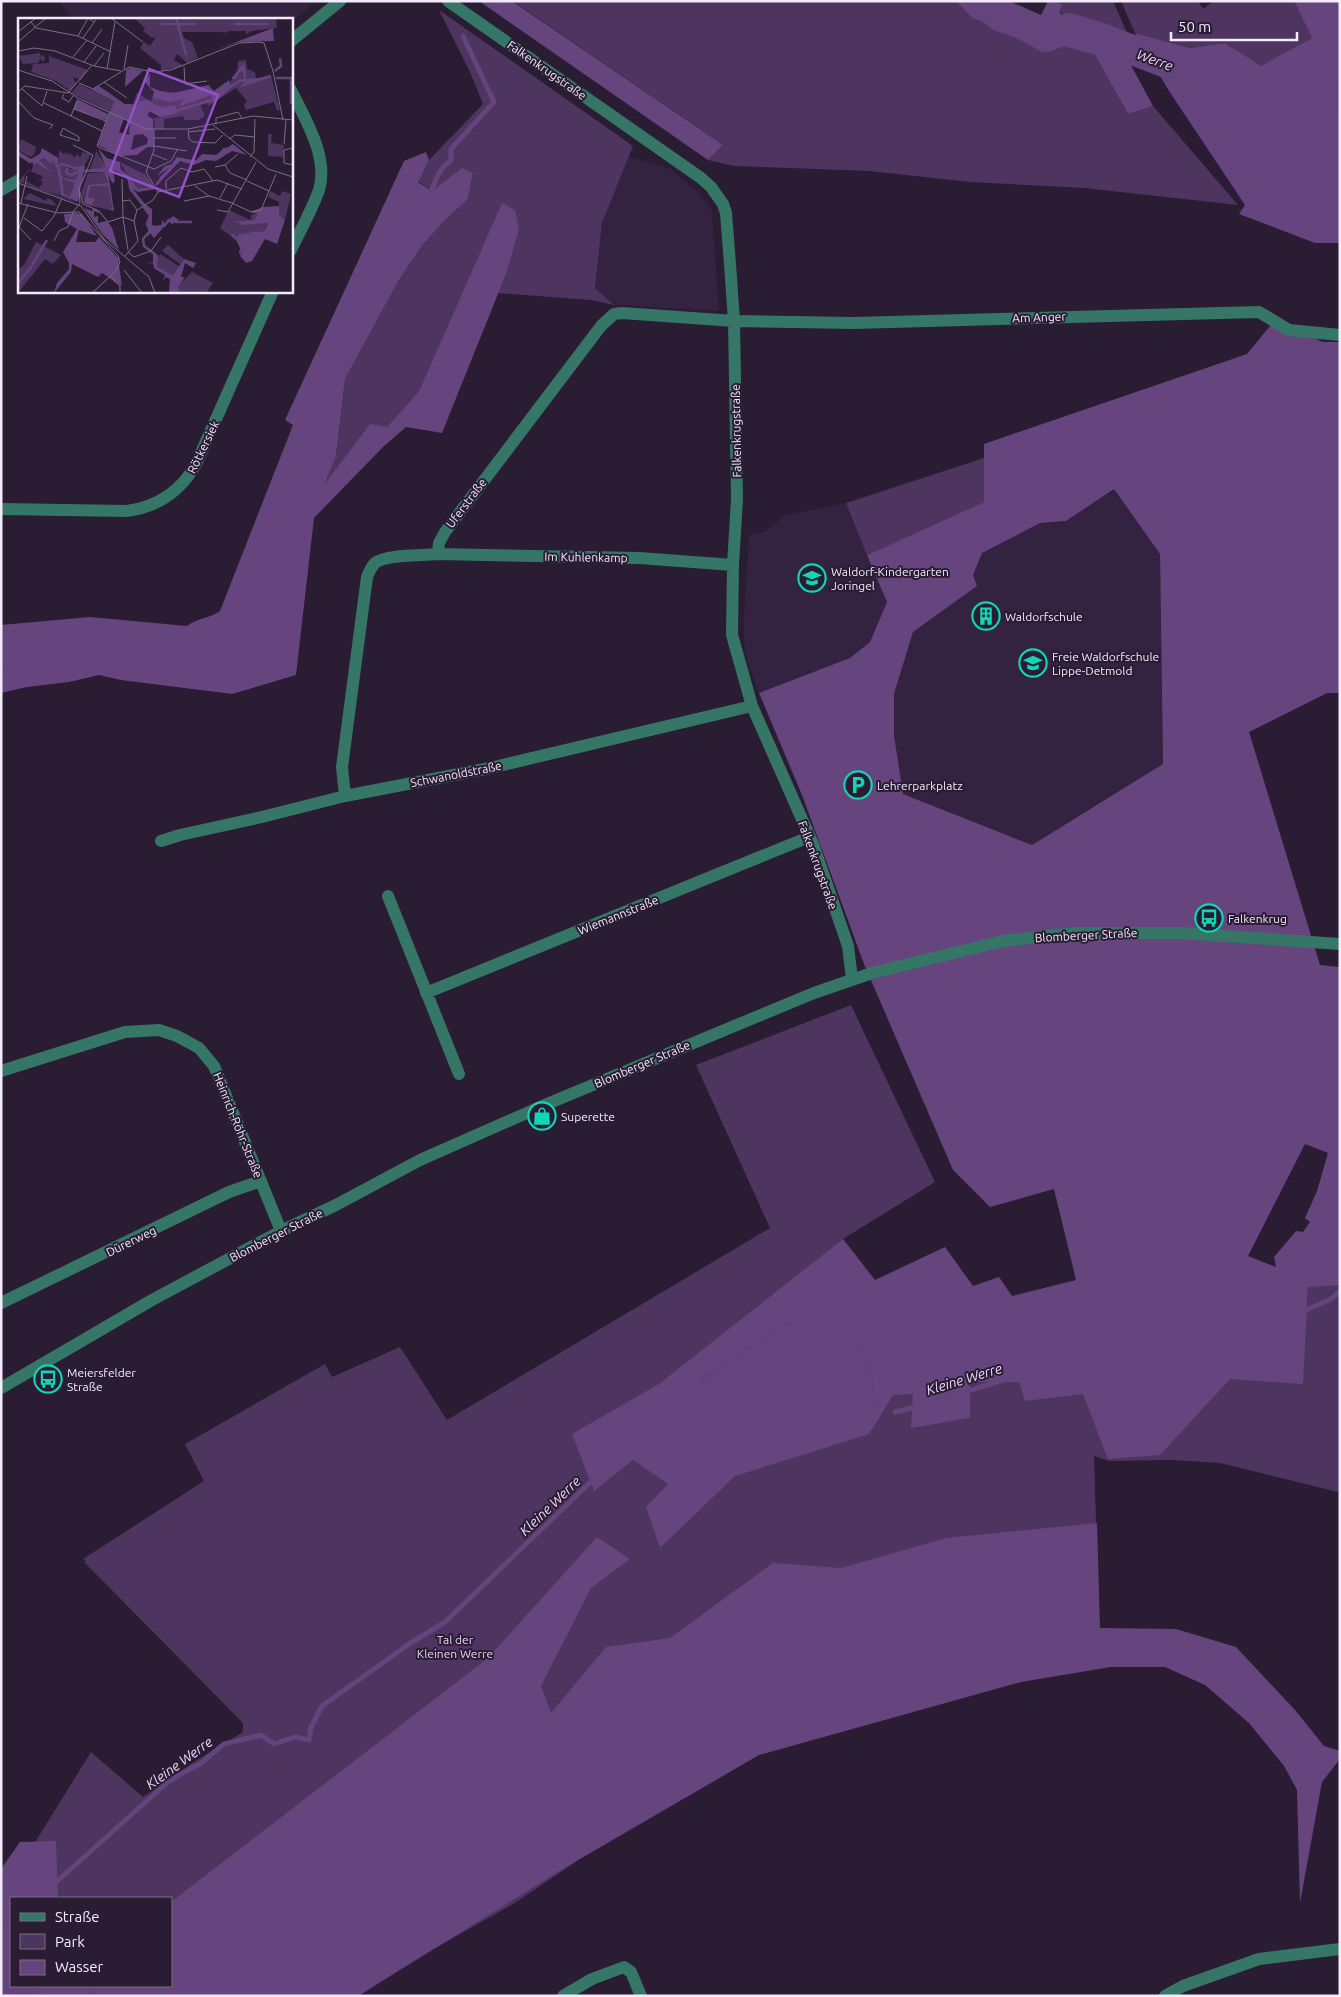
<svg xmlns="http://www.w3.org/2000/svg" width="1341" height="1997" viewBox="0 0 1341 1997" font-family="Ubuntu,sans-serif">
<style>
.built{fill:#332240}
.green{fill:#4d355f;fill-rule:evenodd}
.forest{fill:#66457e;fill-rule:evenodd}
.water{fill:#65447e}
.lines{fill:none;stroke-linecap:round;stroke-linejoin:round}
.stream{stroke:#65447e;stroke-width:5}
.river{stroke:#65447e;stroke-width:30}
.minor{stroke:#357667;stroke-width:12}
.labels{text-anchor:middle;dominant-baseline:central;stroke-width:4;stroke-linejoin:round;paint-order:stroke}
.street-label{font-size:12px;fill:#f3ebfb;stroke:#291c33}
.poi-label{font-size:12px;fill:#f3ebfb;stroke:#291c33;text-anchor:start}
.park-label{font-size:12px;fill:#e7d4f7;stroke:#291c33}
.water-label{font-size:14px;font-style:italic;fill:#ecd9fc;stroke:#291c33}
.inset-river{fill:none;stroke:#65447e;stroke-width:2.5}
.inset-road{fill:none;stroke:#7a6f83;stroke-width:1}
.view{fill:#9352cb;fill-opacity:0.15;stroke:#9352cb;stroke-width:2.5}
.inset-edge{fill:none;stroke:#f3ebfb;stroke-width:2.5}
</style>
<rect width="100%" height="100%" fill="#291c33"/>
<path class="built" d="M59 1H317L291 22V19H72Z
M628 156 671 169 700 194 712 211 719 311 614 305 595 288 602 223Z
M1114 489 1160 554 1163 764 1032 845 903 794 894 735V694L913 632 977 586 973 575 981 553 1040 523 1066 521Z
M846 503 887 602 870 642 850 658 759 693 745 655 744 638V614L749 535 764 532 786 515Z"/>
<path class="green" d="M513 1H956L972 18 1005 30 1095 55 1128 114 1153 106 1238 205 1084 188 970 182 869 171 734 166 708 160 723 145Z
M1056 1H1113L1132 44 1059 12 1063 5Z
M1121 1H1198L1203 9 1214 1H1294L1312 38 1261 67 1225 43 1190 48 1135 33Z
M439 10 633 146 602 223 595 288 614 305 591 300 498 293 506 274 502 204 419 391 387 427 322 488 336 456 345 379 399 280 421 247 443 222 468 199 473 174 432 191 418 181 429 160 483 104 470 72Z
M984 458V502L867 555 846 503Z
M851 1005 935 1182 843 1239 811 1265 965 1308 1308 1301V1287L1340 1260V1487L1338 1492 1220 1463 1171 1460 1110 1461 1094 1456 1099 1617 880 1693 600 1819 577 1861 515 1903 409 1963 359 1996H1V1897L91 1752 143 1797 194 1762 243 1732V1723L84 1562 86 1561 83 1559 204 1481 185 1444 325 1364 332 1377 400 1347 447 1420 770 1228 696 1065ZM11 1898H171V1986H11Z"/>
<path class="forest" d="M479 1H512L723 145 708 160Z
M956 1H1009L1041 15 1048 1H1056L1063 5 1059 12 1084 37 1126 56 1153 106 1128 114 1095 55 1005 30 972 18Z
M1294 1H1340V243H1315L1239 214 1245 205 1169 91 1135 33 1190 48 1225 43 1261 66 1312 38Z
M426 152 429 160 418 182 432 191 462 168 473 173 468 199 443 222 421 247 399 280 345 379 336 456 324 485 370 424 387 427 419 391 502 203 515 210 519 229 506 274 442 433 406 427 383 447 314 518 296 675 232 694 121 680 99 675 69 682 27 687 1 693V625L90 617 187 626C197 618 211 618 220 611L293 425 285 420 404 161Z
M1274 321 1323 342H1340V693H1327L1249 732 1320 965 1340 967V1285L1308 1287 1303 1384 1230 1379 1160 1455 1108 1459 1083 1394 1025 1401 1019 1382H970V1418L911 1428 913 1394 893 1395 869 1434 735 1476 660 1548 646 1507 668 1484 633 1460 594 1491 572 1434 659 1384 843 1239 875 1280 945 1247 973 1286 999 1277 1012 1296 1076 1280 1054 1189 990 1207 953 1170 864 964 802 795 759 693 850 658 870 642 887 602 867 555 984 502V444L1247 354ZM1114 489 1160 554 1163 764 1032 845 903 794 894 735V694L913 632 977 586 973 575 982 553 1040 523 1066 521ZM1305 1144 1328 1153 1317 1191 1305 1218 1310 1222 1303 1232 1296 1231 1274 1257 1276 1267 1248 1256ZM798 1318 857 1336 871 1370 877 1412 699 1381 722 1364Z
M1097 1523 1100 1628 1176 1629 1236 1647 1295 1710 1324 1746 1340 1751V1759L1322 1782 1300 1903 1297 1790 1284 1766 1249 1723 1205 1685 1165 1667H1111L1021 1682 759 1755 561 1870 358 1996H42L32 1986H171V1902L488 1658 597 1537 630 1559 591 1588 541 1686 551 1713 606 1647 670 1638 773 1563 841 1568 946 1538Z
M56 1841 58 1898H11V1968L1 1959V1869L20 1842Z"/>
<path class="water" d="M838 1311 857 1336 871 1370 877 1412 736 1465 710 1460 680 1428 677 1399 722 1364 798 1318Z
M1 1959 11 1968V1986H32L42 1996H1Z"/>
<g class="lines">
<path class="stream" d="M1259 86C1287 65 1303 53 1340 54
M307 501 317 479 331 459V452L324 438V414L331 397V385L343 372 355 331 366 323C366 315 367 307 372 300 375 296 381 294 384 289 393 275 398 260 399 243L394 238C396 224 403 220 417 219L418 214 413 207 417 203 429 201C433 184 437 171 451 160V149L494 102 463 36
M1 671C8 671 14 674 21 675 48 678 60 669 80 653L94 656 123 645 129 652H156L173 665 185 667 200 661 227 659 238 643 262 640 269 636 267 628 272 602 274 575 303 523
M866 1371C900 1366 921 1350 946 1328 968 1330 990 1330 1011 1323L1023 1332 1044 1316 1058 1319 1075 1331 1122 1322 1144 1328
M895 1412 931 1403 1012 1377 1033 1378 1048 1374 1058 1361 1074 1354H1103L1130 1342 1144 1328 1158 1325 1190 1327 1218 1316 1244 1318 1281 1314H1297L1331 1299 1340 1291
M51 1898 54 1884 169 1781 201 1763 224 1744 261 1735 274 1744 295 1737 309 1740 311 1727 322 1706 409 1644 445 1622 603 1470 621 1435 642 1422 653 1412 677 1399 682 1398
M1 1925 11 1918
M29 1996 38 1986
M91 1996 94 1986"/>
<path class="river" d="M981 1 999 16 1022 24 1046 37 1069 28 1099 37 1192 73 1253 84 1309 102 1333 100 1340 97"/>
<path class="minor" d="M448 1 701 178 711 187 723 204 726 213 730 264 734 321 737 499 733 565 732 635 752 706 813 844 848 946 852 979
M291 41 340 1
M291 90C305 119 329 157 319 190 312 210 300 231 291 250
M1 190 19 180
M1 509 127 511C158 507 182 490 196 464L273 291
M438 554 639 558 733 565
M345 796 342 767 367 577C369 572 371 567 375 563 386 554 423 556 438 554L439 543 445 532 601 326 614 314 622 313 734 321 854 323 1259 312 1289 330 1340 335
M161 841 180 835 262 817 345 796 490 768 752 706
M388 896 459 1074
M426 993 809 837
M1 1071 125 1032 159 1030 177 1036 199 1048 214 1066 281 1231
M1 1303 229 1192 261 1181
M1 1388 152 1300 281 1231 336 1205 420 1160 547 1104 756 1017 814 993 872 973 1003 941 1075 933H1181L1340 944
M563 1996 592 1979 624 1967 631 1972 641 1996
M1165 1996 1183 1986 1259 1959 1340 1949"/>
</g>
<defs>
<g id="school-ring" transform="scale(1.4375)"><circle r="9.5" fill="#291c33" stroke="#11d5b4" stroke-width="1.5"/><path d="M0-5L7-2L0 1L-7-2ZM-4 1L0 2.5L4 1V4Q0 6-4 4Z" fill="#11d5b4"/></g>
<g id="building-ring" transform="scale(1.4375)"><circle r="9.5" fill="#291c33" stroke="#11d5b4" stroke-width="1.5"/><path d="M-4-6H4V6H1V3H-1V6H-4ZM-2.5-4.3h1.7v1.8h-1.7ZM.8-4.3h1.7v1.8H.8ZM-2.5-1h1.7V.8h-1.7ZM.8-1h1.7V.8H.8Z" fill="#11d5b4"/></g>
<g id="parking-ring" transform="scale(1.4375)"><circle r="9.5" fill="#291c33" stroke="#11d5b4" stroke-width="1.5"/><path d="M-3.5-5.5H1a3.5 3.5 0 0 1 0 7H-1V5.5H-3.5ZM-1-3.4V-.6H.8a1.4 1.4 0 0 0 0-2.8Z" fill="#11d5b4"/></g>
<g id="bus-ring" transform="scale(1.4375)"><circle r="9.5" fill="#291c33" stroke="#11d5b4" stroke-width="1.5"/><path d="M-5-6H5V4H4V6H2V4H-2V6H-4V4H-5ZM-3.5-4V0h7V-4ZM-3.5 1.2v1.5H-2V1.2ZM2 1.2v1.5H3.5V1.2Z" fill="#11d5b4"/></g>
<g id="shop-ring" transform="scale(1.4375)"><circle r="9.5" fill="#291c33" stroke="#11d5b4" stroke-width="1.5"/><path d="M-5-2.5h2.3a2.7 3.5 0 0 1 5.4 0H5L5.5 6h-11ZM-1.5-2.5h3a1.5 2.3 0 0 0-3 0Z" fill="#11d5b4"/></g>
</defs>
<g fill-rule="evenodd">
<use href="#school-ring" x="812" y="578"/>
<use href="#building-ring" x="986" y="616"/>
<use href="#school-ring" x="1033" y="663"/>
<use href="#parking-ring" x="858" y="785"/>
<use href="#bus-ring" x="1209" y="918"/>
<use href="#shop-ring" x="542" y="1116"/>
<use href="#bus-ring" x="48" y="1379"/>
</g>
<g class="labels">
<g class="street-label">
<text transform="translate(547 70) rotate(35)">Falkenkrugstraße</text>
<text transform="translate(1039 317) rotate(-2)">Am Anger</text>
<text transform="translate(736 431) rotate(-91)">Falkenkrugstraße</text>
<text transform="translate(203 447) rotate(-64)">Rötkersiek</text>
<text transform="translate(466 503) rotate(-53)">Uferstraße</text>
<text transform="translate(586 557) rotate(1)">Im Kuhlenkamp</text>
<text transform="translate(456 774) rotate(-11)">Schwanoldstraße</text>
<text transform="translate(818 865) rotate(70)">Falkenkrugstraße</text>
<text transform="translate(618 915) rotate(-22)">Wiemannstraße</text>
<text transform="translate(1086 935) rotate(-3)">Blomberger Straße</text>
<text transform="translate(642 1064) rotate(-23)">Blomberger Straße</text>
<text transform="translate(238 1125) rotate(68)">Heinrich-Röhr-Straße</text>
<text transform="translate(276 1235) rotate(-27)">Blomberger Straße</text>
<text transform="translate(131 1241) rotate(-26)">Dürerweg</text>
</g>
<g class="poi-label">
<text x="831" y="571">Waldorf-Kindergarten<tspan x="831" dy="14">Joringel</tspan></text>
<text x="1005" y="616">Waldorfschule</text>
<text x="1052" y="656">Freie Waldorfschule<tspan x="1052" dy="14">Lippe-Detmold</tspan></text>
<text x="877" y="785">Lehrerparkplatz</text>
<text x="1228" y="918">Falkenkrug</text>
<text x="561" y="1116">Superette</text>
<text x="67" y="1372">Meiersfelder<tspan x="67" dy="14">Straße</tspan></text>
</g>
<g class="park-label">
<text x="455" y="1639">Tal der<tspan x="455" dy="14">Kleinen Werre</tspan></text>
</g>
<g class="water-label">
<text transform="translate(1155 60) rotate(20)">Werre</text>
<text transform="translate(964 1379) rotate(-17)">Kleine Werre</text>
<text transform="translate(550 1506) rotate(-44)">Kleine Werre</text>
<text transform="translate(179 1763) rotate(-36)">Kleine Werre</text>
</g>
</g>
<g transform="translate(18 18)">
<rect width="275" height="275" fill="#291c33"/>
<path d="M116 0H258L259 10 233 13 228 17V13H211L197 21 208 14H164L166 20 174 24 180 40 169 45 159 36 156 42 166 48 143 53V47L122 30 126 24 132 28 138 19 134 20 125 13 127 10ZM22 35 23 40 24 36 27 39 26 44 22 41 20 45 5 46 0 38ZM31 36 33 39 70 52 63 62 55 59 58 66 52 73 38 63 13 54 15 46 31 45ZM228 42 229 51 237 54 238 62 253 58 262 92 259 93 256 84 228 92 226 87 229 83 218 70 190 88 189 85 182 86 187 98 180 102H167L165 98 146 101V111H137L136 100 144 99 137 93 114 88 119 75 133 83 136 75 166 74 191 67 195 73 206 69 219 57 220 43ZM61 66 96 83 92 94 53 75ZM250 116H254L253 125 266 127 265 139 250 138ZM3 121 18 129 16 137 12 139 0 132ZM41 132 46 136 49 133 48 137 52 135 56 139 60 136 62 140 64 134 73 136 65 150H53L43 146 52 151 62 153 57 162 44 158 58 165 52 180 45 174 42 146 43 177 31 174 54 182 57 184 15 170 8 166 7 165 8 163 21 170 25 164 18 160 24 162V158L11 153 7 156 6 165 0 164 10 152 13 153 17 144 35 155 20 142 26 140 36 147 32 139 40 147ZM78 132 86 151 71 152 77 138ZM102 144 128 157 135 169 121 172 116 168ZM86 154 90 166H77L90 168 94 189 92 192 73 188 76 182 70 179 73 168H76L70 167 66 185 63 175 70 155ZM252 173 262 178 264 173 273 176 267 202 261 197V184L250 179ZM12 175 28 183 29 180 34 182 39 188 5 181ZM211 192 232 202 234 196H241L236 202 217 206 250 205 247 213 222 216 218 222 202 210ZM18 224 43 237 35 246 27 241 0 275V251L6 247ZM150 227 166 241 162 246 144 233ZM142 236 161 248 154 258 139 250 137 244ZM174 254 195 265 188 275H162L159 269Z" fill="#4d355f"/>
<path d="M255 10 256 23 220 24 189 35ZM227 47 228 61 252 59 221 70 227 64H220L196 85 193 77 160 89 166 81 152 84 135 80 136 74 126 63 132 56V69L142 73 156 75 190 67 196 73 211 62 212 67 226 61 224 52 217 61H213L223 48ZM112 50 125 53 107 69 108 52ZM81 68 106 87 119 88 121 83 130 82 142 90 157 87 160 95 142 99 131 93 130 98 135 101 136 129H129L119 137 102 138 80 127 96 83 74 72ZM106 101 112 104 111 117 101 114ZM125 116 130 121 129 126 113 132 116 117ZM59 81 90 96 88 102 56 91ZM215 126 229 137 214 133 198 143 188 142 176 147 162 143 143 163 141 160 152 149 139 158 147 148 155 146 159 139 177 143 184 136 198 137ZM24 130 40 140V147L33 140 35 147 26 140 21 142 35 155 18 145 15 149V145L0 137V133L13 141 22 136ZM80 130 89 140 102 144 103 155 95 152 97 164 94 165ZM78 132 90 154 96 193 92 192 94 189 90 168H73L70 179 77 181 73 188 66 185 70 167 90 165 86 154H69L62 170 69 152 86 151ZM42 147 44 159 57 162 62 153 52 151 67 147 60 184 43 177ZM44 160 57 165 52 179 45 175ZM104 151 121 172 134 169 128 157 137 171 120 174 115 171 126 186 124 188 111 171 110 160ZM128 187 134 191V208H143L145 201 146 206 155 198 161 202 154 206 151 203 136 220 132 215 130 219 131 198 124 189ZM261 188V197L267 202 259 226 247 221 234 243 228 245 222 238 224 234 218 222 221 216 247 213 250 205 225 207 217 204 236 202 240 196 232 194 245 189ZM66 190 74 193 76 190 83 196 76 193V199L80 198V205L89 203 94 210 101 232 86 218ZM57 195 64 196 79 218 61 212 58 224H77L81 219 100 240 104 268 84 255 80 259 54 246 53 254 36 275 39 265 51 251V245L45 234 59 211 47 204 46 196ZM135 233 140 238 139 250 154 258 166 241 178 245 175 250 167 245 163 259H167L160 269 162 275H151L152 261 148 259 145 263 147 257 137 251 135 246 128 244 135 245Z" fill="#66457e" fill-rule="evenodd"/>
<path class="inset-river" d="M158 0 168 37M143 6H178M216 6H250M257 53 263 48 262 40M258 60H275M76 71 86 73 106 87 143 89M206 73 223 62 232 64 253 58M273 86V60M128 89 145 92M154 94 195 82 198 77M0 136 12 144 25 135 33 139 39 148 44 146 67 153 87 151M155 146 159 141 181 144 183 140H198L206 131 217 132M40 148 45 178M50 150 48 154 53 157 62 153M91 150 96 148 110 159 113 171 133 195 129 206 132 213 125 221 126 228 138 237 137 249 153 258 160 275M113 167 121 172 135 170M138 167 155 147M157 204H174M129 207 137 209 146 208 151 202 155 205M214 216 217 220 235 215H260M220 221 224 228 222 236M14 247 29 222M0 265 14 248"/>
<path class="inset-road" d="M93 0 125 24M13 4 18 10 60 18 93 34M0 14 18 0M60 18 70 0 76 4M65 20 79 0M0 24 28 0M74 25 84 11M0 33 16 30 37 33 76 48 103 53M55 39 69 22M66 44 78 28M76 48 86 35M166 49 167 66 189 63M89 51 97 4M106 51 110 27M0 52 34 63 60 80 128 111H170L235 98 275 102M86 64 109 80M61 65 75 71 111 49 135 54 153 52 221 25 241 24 246 25 255 53 265 102M4 71 24 88 29 73M0 74 7 68 50 75M50 75 74 47M46 76 44 80 51 84 55 78M0 83 16 100 35 107 31 111M26 85 84 113M56 91 88 103M91 95 79 128 85 131 136 151 153 143 159 132M53 98 59 83M198 105V100L220 94 224 100M195 107 250 151 275 159M45 110 61 119V123L42 117ZM170 111 171 121 175 124 197 125 205 117M136 112V132L128 154 140 174M170 114 197 111M136 120H158M211 121 217 117 237 119M266 126 268 102M136 128 169 133M275 130 266 132V145L275 147M134 136 149 142M232 139 236 134 237 101M207 147 212 155 229 162M197 149 207 147 220 136M104 161 105 200 110 232M229 163 251 173M0 165 63 188 86 221 131 259 137 275M177 168 191 178M61 171 65 186 81 193 90 204 105 199 116 203 120 223 107 238M148 171V163L163 150 174 154 186 151 195 163M140 174 199 162 224 171M202 180 210 165M105 183 112 182 119 192 116 203M166 183 191 178 214 185M0 185 40 195 55 194 62 185 61 171 75 137 55 127M3 185 9 158M214 185 233 194 243 192 258 156M119 192 135 182 140 174M199 192 210 194 238 144M6 200 24 213 36 198 44 180M0 208 13 222M0 212 10 186M36 223 41 213 50 209 55 194H61L100 238 102 244 98 253 74 275M110 234 116 239 133 233 143 219M106 252 124 275M92 259 102 268V275"/>
<path class="view" d="M131 51 200 77 161 179 92 153Z"/>
<rect width="275" height="275" class="inset-edge"/>
</g>
<rect width="1341" height="1997" fill="none" stroke="#f3ebfb" stroke-width="5"/>
<rect x="10" y="1897" width="162" height="90" fill="#291c33" stroke="#7a6f83"/>
<rect x="20" y="1913" width="25" height="8" fill="#357667" stroke="#7a6f83"/>
<text x="55" y="1922" font-size="15" fill="#f3ebfb">Straße</text>
<rect x="20" y="1934" width="25" height="15" fill="#4d355f" stroke="#7a6f83"/>
<text x="55" y="1947" font-size="15" fill="#f3ebfb">Park</text>
<rect x="20" y="1960" width="25" height="15" fill="#65447e" stroke="#7a6f83"/>
<text x="55" y="1972" font-size="15" fill="#f3ebfb">Wasser</text>
<path d="M1171 32v8h126v-8" fill="none" stroke="#f3ebfb" stroke-width="2.5"/>
<text x="1178" y="32" font-size="15" fill="#f3ebfb" stroke="#291c33" stroke-width="4" paint-order="stroke">50 m</text>
</svg>
